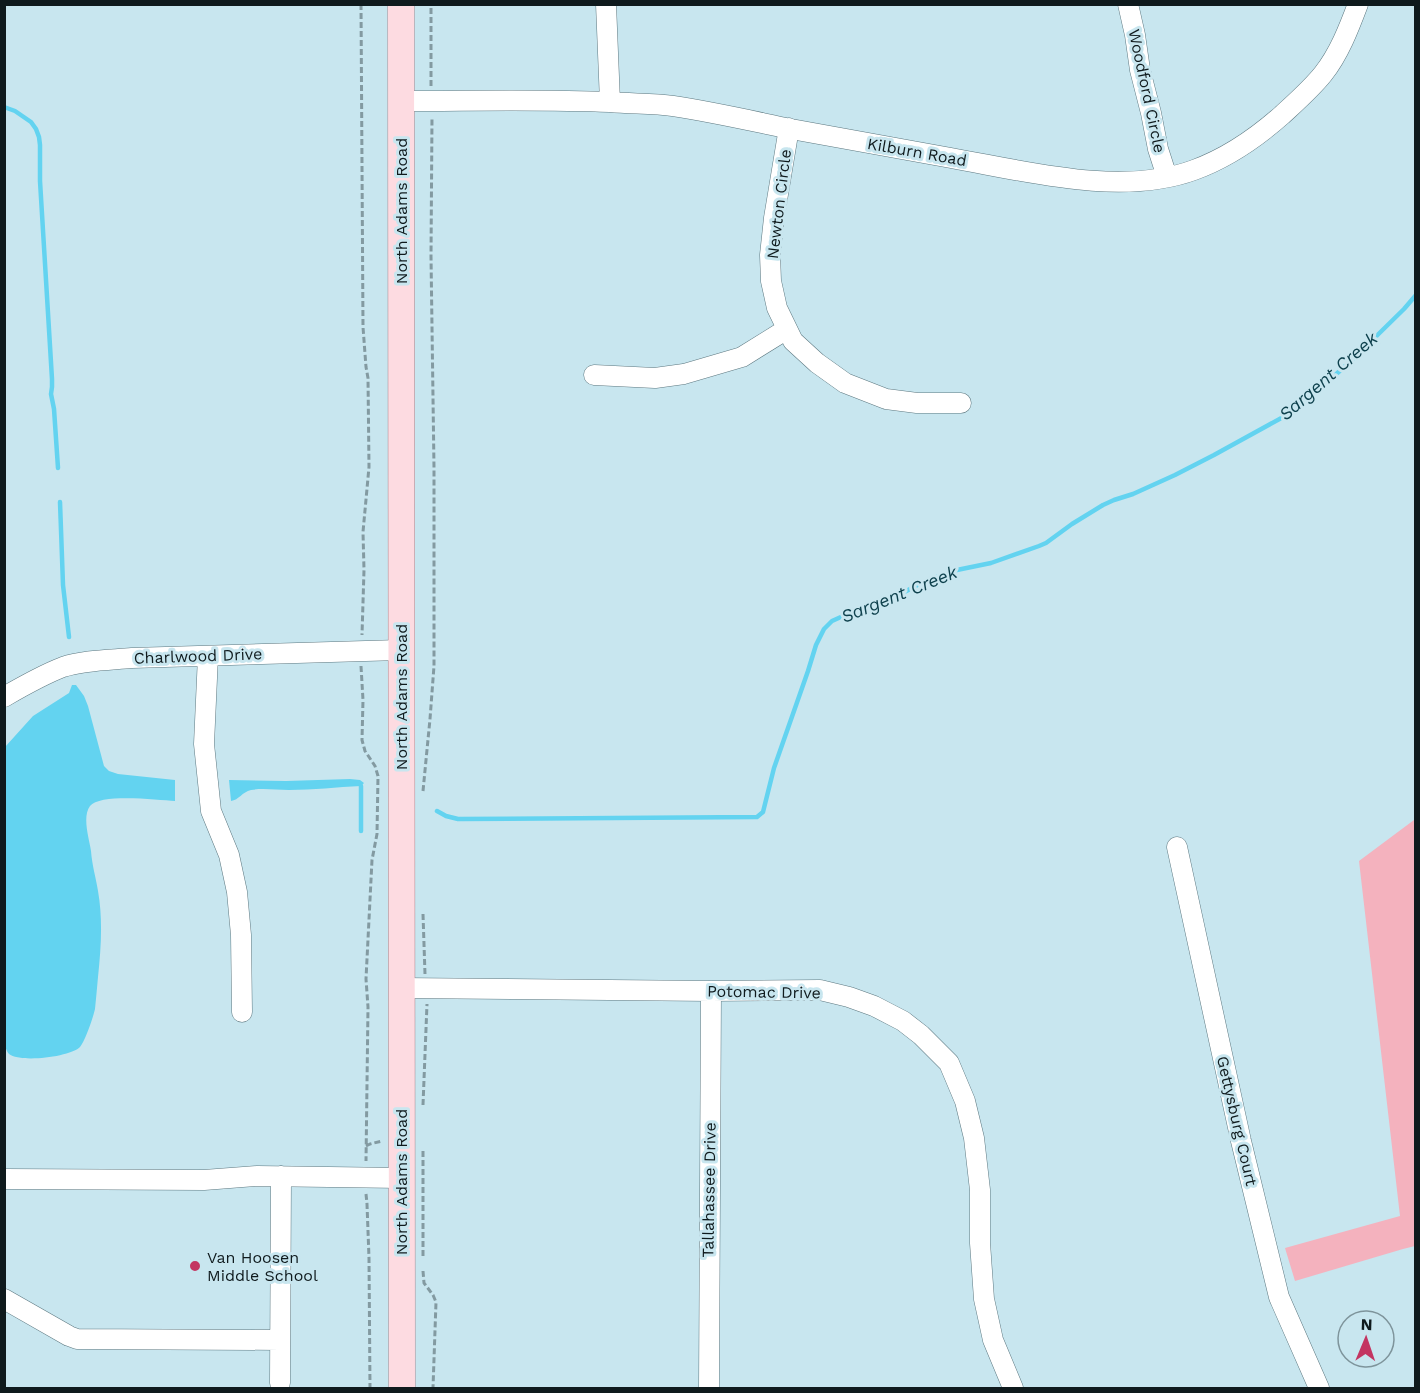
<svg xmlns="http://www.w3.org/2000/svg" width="1420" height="1393" viewBox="0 0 1420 1393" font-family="'Work Sans',sans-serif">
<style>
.green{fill:#f4b2be}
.water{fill:#63d3f0}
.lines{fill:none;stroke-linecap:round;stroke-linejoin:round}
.stream{stroke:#63d3f0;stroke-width:4.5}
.minor-casing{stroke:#5d7880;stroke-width:21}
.major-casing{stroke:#a9888f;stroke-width:27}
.path{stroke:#839aa1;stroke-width:3;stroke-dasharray:6 3;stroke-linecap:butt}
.minor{stroke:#fff;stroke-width:20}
.major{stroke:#fddbe1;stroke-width:26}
.poi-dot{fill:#c33561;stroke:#c8e6ef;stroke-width:2}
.labels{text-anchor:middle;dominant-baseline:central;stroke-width:6;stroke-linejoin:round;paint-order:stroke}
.street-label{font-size:16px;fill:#0f1a1d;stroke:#c8e6ef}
.poi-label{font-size:16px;fill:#0f1a1d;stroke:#c8e6ef;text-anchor:start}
.water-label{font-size:18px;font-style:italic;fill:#0e414d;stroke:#c8e6ef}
</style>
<rect width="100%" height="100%" fill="#c8e6ef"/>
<path class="green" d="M1414 820 1415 1246 1403 1249 1295 1281 1285 1248 1400 1216 1359 861Z"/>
<path class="water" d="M72 685H76L84 696 88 706 104 766 109 771 118 774 175 780V801C158 800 100 793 90 806 82 817 89 838 91 851 92 865 96 878 98 891 103 919 101 949 98 977 97 988 96 999 95 1009 93 1018 85 1041 80 1047 70 1057 20 1063 9 1054 5 1050 5 1042 4 1036L5 747 33 716 69 693Z
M350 779 360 780 364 783 361 786C337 787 313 790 289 790 276 790 263 788 251 790 242 792 239 800 231 801L229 780 286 781Z"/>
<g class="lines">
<path class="stream" d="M4 107 15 111 31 122 36 129 39 137 40 145V181L52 379V387L51 394 54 409 58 468
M60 502 63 585 69 637
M361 786V831
M437 811 446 816 458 819 757 817 763 812 774 768 808 671 816 645 824 629 832 621 852 612 890 600 921 583 952 571 991 563 1039 546 1046 543 1072 524 1103 505 1114 500 1133 494 1175 475 1214 455 1285 416 1308 399 1351 361 1404 309 1416 295"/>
<g class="minor-casing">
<path id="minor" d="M606 4 610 102
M1128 4 1135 35 1140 70 1151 113 1158 149 1167 177
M401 101C471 101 541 99 610 102 631 104 653 103 673 106 713 112 752 121 791 129 844 139 898 148 951 158 1025 171 1121 197 1194 170 1227 158 1256 138 1282 115 1296 102 1311 89 1323 74 1339 54 1349 28 1358 4
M789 128 774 218 770 255 771 281 777 308 793 341 817 363 845 383 886 399 917 403H961
M594 375 655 378 684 374 742 357 787 329
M208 656 204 744 211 811 229 855 237 892 241 935 242 1012
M4 697C23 686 42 675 63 667 84 660 109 660 132 658L400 650
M1177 847 1241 1141 1279 1297 1319 1388
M401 988 711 991 820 990 849 997 874 1006 903 1021 921 1035 949 1063 965 1101 974 1138 980 1190V1243L984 1299 993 1340 1013 1388
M4 1179 204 1180 257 1176 401 1178
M4 1299 69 1336 77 1339 280 1340
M280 1383 281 1176
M709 1388 711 991"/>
</g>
<g class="major-casing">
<path id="major" d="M401 4 402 1388"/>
</g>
<path class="path" d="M361 4 363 327 366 367 368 378 369 467 363 532 364 570 362 635
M431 86V4
M361 666 363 700 362 740 365 751 375 766 378 776 377 834 372 860 366 979 368 1007 366 1161
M423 791 430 719 434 666V468L431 256 432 117
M423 914 425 974
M423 1105 427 1004
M366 1146 370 1144 382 1141
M423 1151V1258
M366 1194 367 1204 369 1258 370 1388
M423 1271 424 1283 433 1295 436 1302 433 1388"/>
<use href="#minor" class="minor"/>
<use href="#major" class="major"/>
</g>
<circle class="poi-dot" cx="195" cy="1266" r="6"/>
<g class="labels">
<g class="street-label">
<text transform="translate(1147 91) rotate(78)">Woodford Circle</text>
<text transform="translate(917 152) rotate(10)">Kilburn Road</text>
<text transform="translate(779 204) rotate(-83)">Newton Circle</text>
<text transform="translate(401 211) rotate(-90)">North Adams Road</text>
<text transform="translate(198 656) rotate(-2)">Charlwood Drive</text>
<text transform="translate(401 697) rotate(-90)">North Adams Road</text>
<text transform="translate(764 992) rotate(1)">Potomac Drive</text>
<text transform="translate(1237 1121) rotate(77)">Gettysburg Court</text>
<text transform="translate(401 1182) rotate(-90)">North Adams Road</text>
<text transform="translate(709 1190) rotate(-89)">Tallahassee Drive</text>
</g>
<g class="poi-label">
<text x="207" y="1257">Van Hoosen<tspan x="207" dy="18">Middle School</tspan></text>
</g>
<g class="water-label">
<text transform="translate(1328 376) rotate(-41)">Sargent Creek</text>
<text transform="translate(899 594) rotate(-22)">Sargent Creek</text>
</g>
</g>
<rect width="1420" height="1393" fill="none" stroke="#0f1a1d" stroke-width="12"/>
<g transform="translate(1366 1339) rotate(2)"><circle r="28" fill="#c8e6ef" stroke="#7e949b" stroke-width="1.5"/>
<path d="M0-4.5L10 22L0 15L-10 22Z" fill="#c33561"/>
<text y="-9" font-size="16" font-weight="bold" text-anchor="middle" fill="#0f1a1d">N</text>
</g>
</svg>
